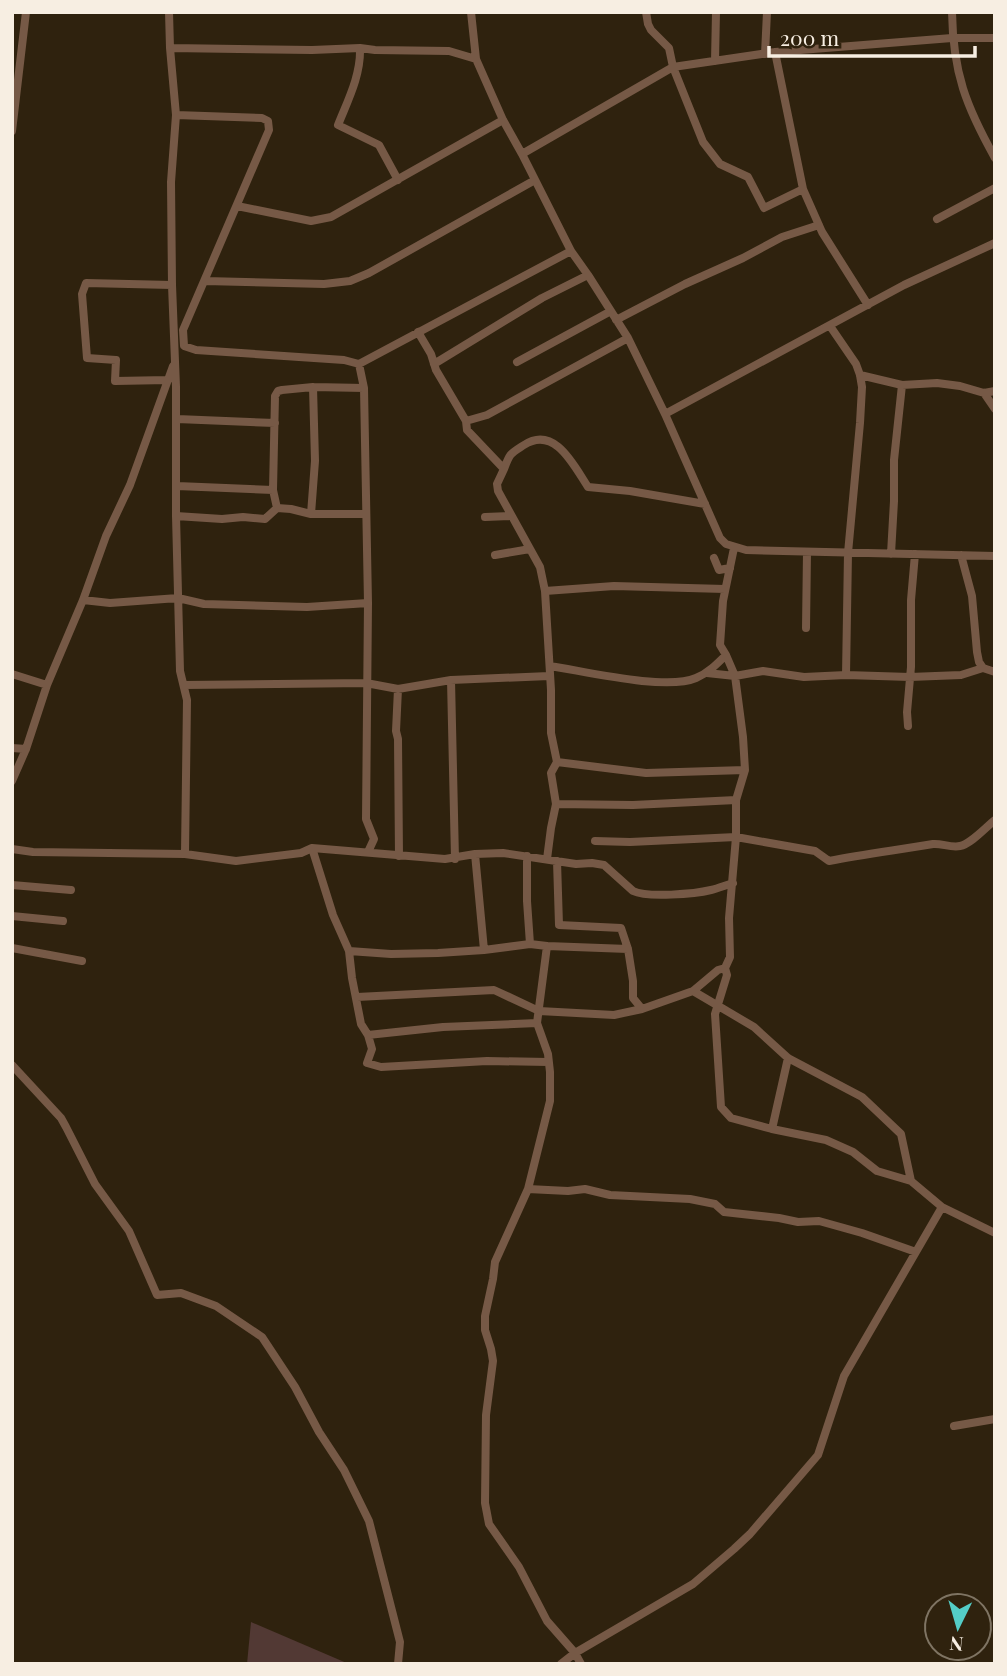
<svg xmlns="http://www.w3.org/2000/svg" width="1007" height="1676" viewBox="0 0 1007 1676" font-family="'Playfair Display',serif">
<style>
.green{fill:#523934}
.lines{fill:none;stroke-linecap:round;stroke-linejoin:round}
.minor{stroke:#765946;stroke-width:8}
</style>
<rect width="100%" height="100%" fill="#2f220e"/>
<path class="green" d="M251 1622 349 1664H247Z"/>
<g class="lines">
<path class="minor" d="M169 12 170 48 176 115 171 182 172 285 176 387V516L180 671 187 700 185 854
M471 12 476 59 503 120 522 154 571 251 588 275 628 338 665 414 720 538 726 544 746 550 995 556
M646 12 648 24 651 30 669 48 673 67 703 142 720 164 748 177 764 208 803 189
M952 12C953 73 966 106 995 158
M170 48 312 50 360 48 375 50 449 51 476 59
M360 48C361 75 348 100 338 125L379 145 398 180
M775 52 803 189 822 232 868 305
M765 54 767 12
M715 61 716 12
M176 115 262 118 268 121 269 130 183 330 184 346 196 350 344 360 359 364 364 388 368 603 366 819 374 839 368 852
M12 131 26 12
M522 154 673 67 775 52 952 38H995
M237 206 311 221 331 217 503 120
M937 219 995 188
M205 281 324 284 350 281 369 273 535 180
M616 320 685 284 743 258 782 237 819 225
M830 326 856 364 860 375 862 387 860 423 848 553 846 675
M418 332 431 354 436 370 466 421 487 415 628 338
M517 362 611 311
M359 364 571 251
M434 364 542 298 588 275
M860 375 902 385 937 383 960 386 984 393 995 391
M168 380 115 381 116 360 87 358 82 294 86 283 172 285
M984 393 995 409
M665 414 904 285 995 243
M177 419 275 423
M466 421 467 430 504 469C510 453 510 454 524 445 555 425 574 466 588 487L630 491 705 504
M504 469 497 484 498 491 540 567 545 591 551 690V733L557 762 551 773 556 804 551 828 547 859
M177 486 273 490
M277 508 273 490 275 396 278 391 282 390 313 387
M311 514 315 461 313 387 364 388
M176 516 222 519 243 517 265 519 277 508 291 509 311 514H365
M485 517 511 516
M734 548 723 601 720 645 726 655 735 676 743 737 745 770 736 800V837L729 918 730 957 725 968 727 975 715 1014 721 1107 731 1118 772 1129 826 1140 853 1152 877 1171 911 1181
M891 554 894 501V460L902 385
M495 555 530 549
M961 555 972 596 977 652 979 662 983 668 995 672
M714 558 719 570 730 568
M545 591 614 586 725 589
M83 600 110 603 178 598 204 604 307 607 368 603
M806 628 807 552
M550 666C584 671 666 691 696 678 708 673 717 664 726 655
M707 673 735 676 763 671 804 677 846 675 910 677 961 675 983 668
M12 674 47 685
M451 680 455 859
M184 685 366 683 398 689 451 680 549 676
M398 689 396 731 398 739 399 856
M908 726 907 712 911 667V600L915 554
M12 748 26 749
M557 762 646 773 745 770
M12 781 26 749 47 685 83 600 106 536 130 485 173 366
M556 804 633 805 736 800
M595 841 630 842 736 837 815 851 829 861C864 854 898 850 933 844 941 843 951 848 960 846 971 844 986 827 995 820
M312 848 333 915 349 951 352 978 361 1024 368 1035 372 1049 367 1063 381 1067 487 1061 548 1062
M12 849 33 852 185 854 236 861 301 853 312 848 445 859 475 854 503 853 576 864 592 863 604 865 633 891C647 898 695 894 711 890 719 888 726 885 733 883
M475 854 484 950
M527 856V901L530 944
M557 861 559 925 621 928 628 949 633 981V998L642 1009
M12 885 71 890
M12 916 63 921
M547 946 537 1023 548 1054 550 1072V1101L528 1189 495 1262 493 1279 485 1316V1330L491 1349 493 1361 486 1415 485 1503 489 1524 519 1567 547 1621 575 1653 581 1664
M12 948 82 961
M349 951 391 954 438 953 484 950 530 944 547 946 628 949
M693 991 754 1027 788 1058 862 1097 901 1134 911 1181 942 1207
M357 997 494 990 539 1011 614 1015 642 1009 693 991 718 970 725 968
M368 1035 443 1027 537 1023
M12 1065 61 1118 66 1127 95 1184 129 1231 157 1295 181 1293 216 1306 262 1337 295 1387 319 1432 344 1470 369 1521 400 1642 398 1664
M772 1129 788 1058
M528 1189 568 1191 585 1189 610 1195 690 1199 715 1204 724 1212 779 1218 798 1222 819 1221 862 1233 916 1252
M954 1426 995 1419
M561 1664 575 1653 693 1584 734 1549 750 1534 818 1455 844 1376 942 1207 995 1233"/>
</g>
<rect width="1007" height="1676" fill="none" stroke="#f7eee2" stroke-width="28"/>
<g transform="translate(958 1627) rotate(185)"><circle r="33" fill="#2f220e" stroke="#7f7463" stroke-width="2"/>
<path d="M0-5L12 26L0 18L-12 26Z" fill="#54cdc7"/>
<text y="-10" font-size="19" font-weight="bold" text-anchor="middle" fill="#f7eee2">N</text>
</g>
<path d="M769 46v10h206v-10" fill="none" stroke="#f7eee2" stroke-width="3.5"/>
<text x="780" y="46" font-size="21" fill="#f7eee2" stroke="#2f220e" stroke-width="5" paint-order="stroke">200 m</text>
</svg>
